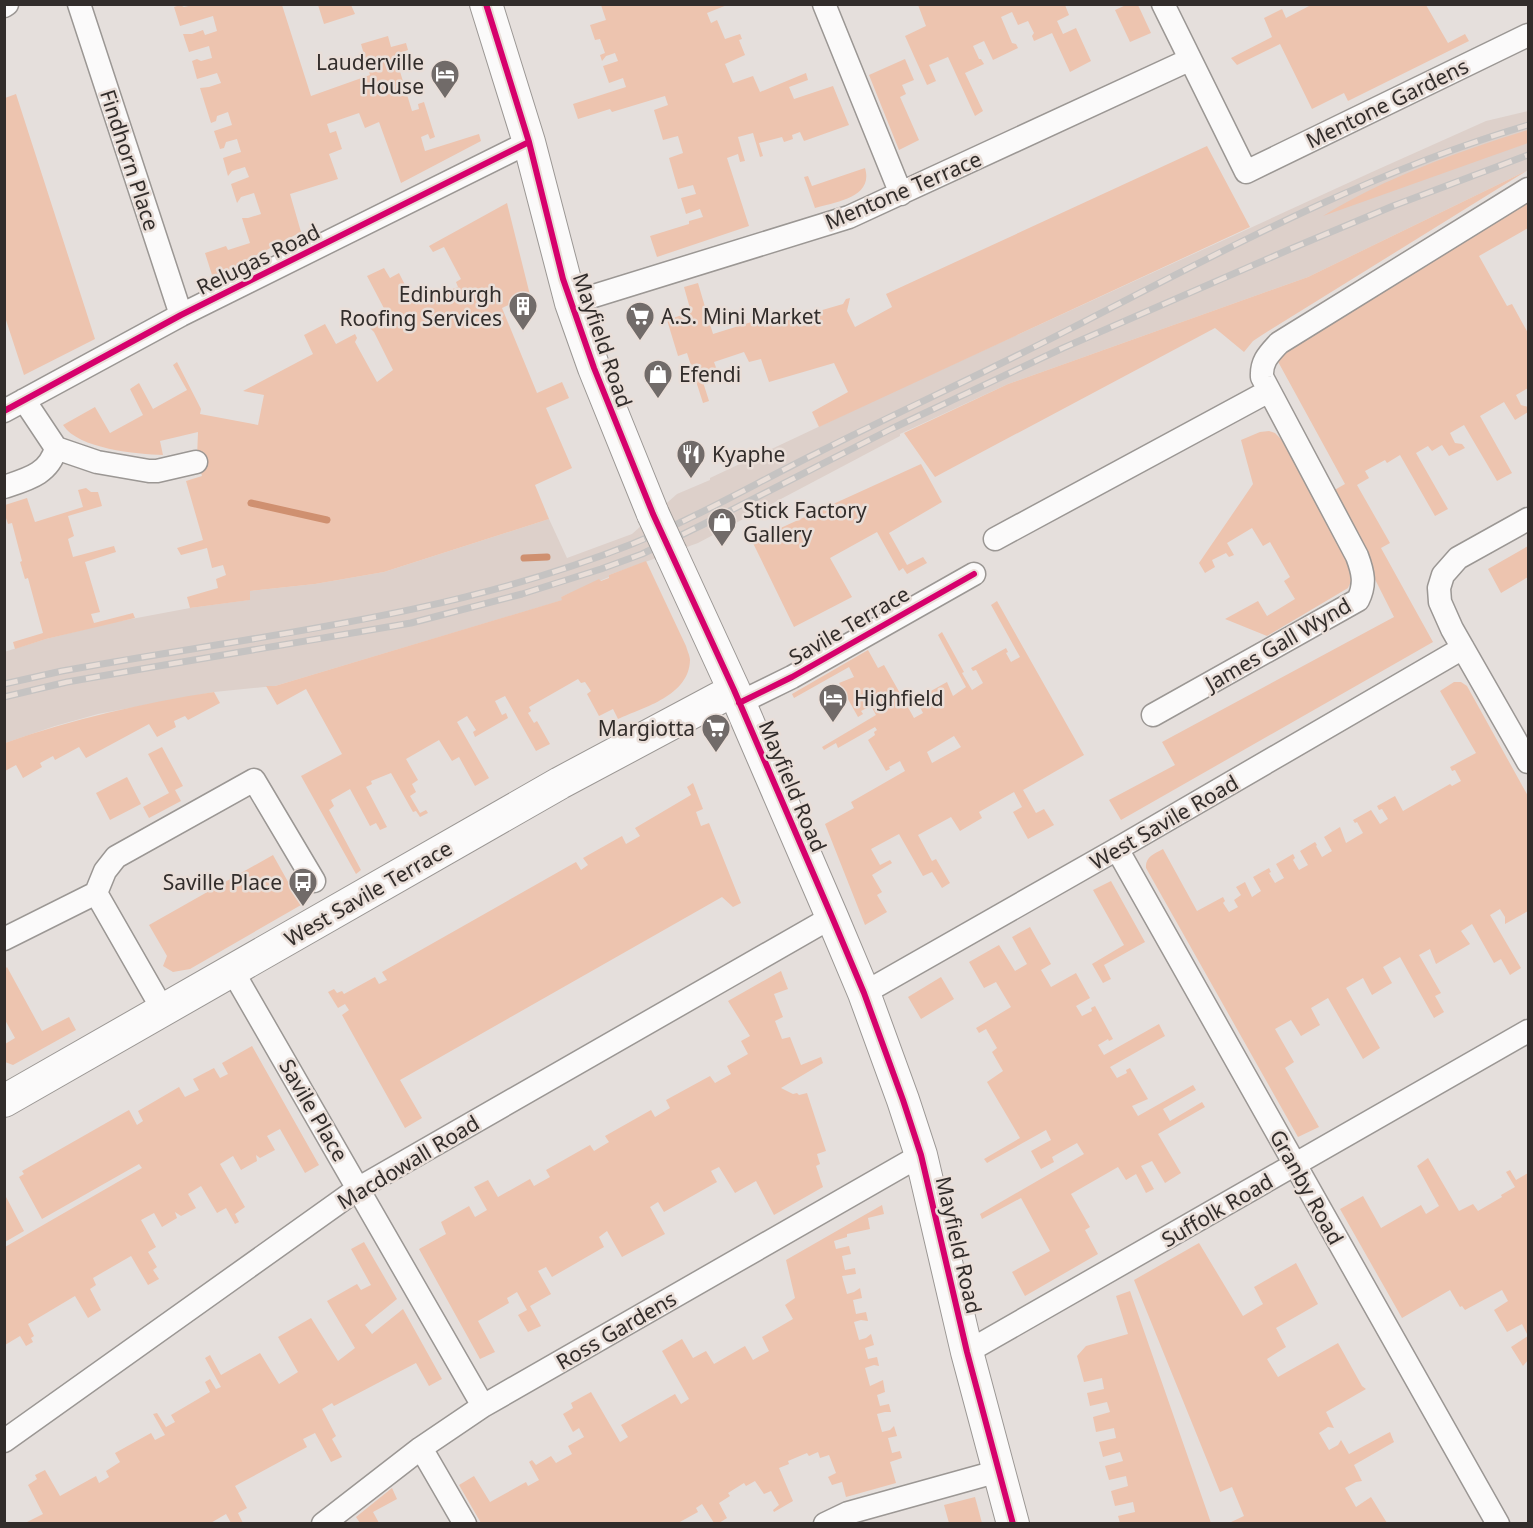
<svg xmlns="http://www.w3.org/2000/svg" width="1533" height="1528" viewBox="0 0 1533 1528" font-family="'Noto Sans',sans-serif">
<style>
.built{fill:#ddd0ca}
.green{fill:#edc4af;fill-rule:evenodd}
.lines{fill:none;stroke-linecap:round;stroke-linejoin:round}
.stream{stroke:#cf9070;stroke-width:7}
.street-casing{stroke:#9b9794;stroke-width:25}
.secondary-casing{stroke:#9b9794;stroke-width:34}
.street{stroke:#fbfafa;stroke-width:22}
.secondary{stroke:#fbfafa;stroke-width:32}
.rail-casing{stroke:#c5c3c2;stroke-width:7}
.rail{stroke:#e9ded8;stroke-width:4.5;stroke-dasharray:14;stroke-linecap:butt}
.secondary-bridge-casing{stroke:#9b9794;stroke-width:34;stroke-linecap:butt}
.secondary-bridge{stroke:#fbfafa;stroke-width:32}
.cycleway-casing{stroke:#e9ded8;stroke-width:10}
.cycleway{stroke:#d6006c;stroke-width:6}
.labels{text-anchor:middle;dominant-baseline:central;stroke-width:5;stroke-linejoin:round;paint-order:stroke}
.poi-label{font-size:21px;fill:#322d2b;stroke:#e9ded8;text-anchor:start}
.street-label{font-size:21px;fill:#322d2b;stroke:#e9ded8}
</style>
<rect width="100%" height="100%" fill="#e5dfdc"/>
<path class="built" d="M1528 111V170L1308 277 1008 384 900 434V436L698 543 609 575V577L561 597 563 600 275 686 214 692 98 714 55 726 5 743 4 652 46 639 110 623 190 608 249 600V591L315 584 384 572 549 519 567 558 632 534 677 494 710 480V478L884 396 1372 172 1486 121Z"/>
<path class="green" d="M1409 4 1426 5 1448 43 1465 34 1469 41 1348 101 1344 93 1312 109 1280 44 1237 65 1231 58 1272 37 1264 18 1282 9 1286 18 1311 5Z
M193 5H282L311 96 370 75 361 44 388 36 391 47 406 43 408 50 395 55 412 111 419 109 418 104 424 102 435 137 430 139 428 134 421 137 425 151 479 134 481 141 401 183 379 122 365 128 359 113 327 124 330 133 336 131 342 149 329 154 338 179 290 194 301 232 213 278 205 253 226 246 228 250 250 243 242 218H248L261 214 254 193 241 197 237 203 231 184 249 177 245 167 232 171 228 176 223 158 241 152 237 139 226 142 224 148 220 149 214 131 232 125 228 112 217 116 216 121 211 123 200 88 209 87 221 83 217 73 197 79 192 61 197 59 201 61 212 58 209 46 189 52 183 34H192L203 30 205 35 217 31 213 16 180 26 174 7 180 5 184 7Z
M318 5H351L355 14 324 24Z
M601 5H727L707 13 711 23 717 20 725 39 740 34 742 39 739 40 745 55 725 64 733 83 753 76 760 92 806 73 808 80 789 87 794 99 833 86 849 125 804 141 800 132 792 135 793 139 784 142 782 137 759 143 763 156 760 157 753 133 738 137 745 161 740 162 738 154 727 158 749 226 657 257 650 236 689 224V221L703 217 700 209 686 214 681 198 696 194 693 185 678 189 669 158 683 153 678 136 663 140 654 110 668 105 665 96 612 112 610 109 578 119 573 104 626 87 623 78 609 83 603 66 618 61 615 53 606 56 602 61 600 55 605 53 600 39 595 40 590 25 606 20Z
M918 5H1065L1069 15 1057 21 1063 34 1076 28 1091 61 1070 72 1052 33 1034 41 1032 36 1034 33 1028 21 1018 25 1012 12 1001 17 1012 43 1016 44 1018 48 993 60 984 41 973 46 979 59H981L984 64 965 73 983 111 975 116 948 57 929 65 936 81 927 85 905 36 926 26Z
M1126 5H1138L1151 33 1130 42 1115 10Z
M905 59 914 80 902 85 906 94 900 97 919 140 899 150 869 75Z
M16 94 95 339 24 375 5 317V98Z
M1528 130V143L1323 216C1387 177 1457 152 1528 130Z
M1207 146 1250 227 819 427 812 412 848 392 834 363 769 382 761 359 749 362 744 352 714 362 718 373 702 379 709 401 703 403 687 353 678 356 667 320 691 312 684 287 698 283 713 334 761 319 764 327 843 304 846 299 850 298 847 311 855 327 892 307 886 294Z
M865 168C874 198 835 202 815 208L804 177 808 176 812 186Z
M1528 170 1262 335 1253 341 1244 352 1215 328 935 477 904 433 1008 384 1308 277Z
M1528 196V228L1479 256 1507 306 1512 304 1528 333V388L1516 395 1521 405 1528 407V412L1515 420 1504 402 1480 416 1512 473 1497 481 1464 425 1450 433 1455 443 1462 444 1465 448 1449 456 1442 445 1432 451 1428 446 1416 453 1448 509 1435 516 1400 455 1387 463 1385 460 1365 471 1369 478 1357 485 1390 543 1381 548 1433 642 1121 820 1109 800 1175 765 1162 742 1394 617 1331 492 1345 484 1276 358Z
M507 203 530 295 502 308 537 393 562 382 569 398 546 408 572 468 535 485 549 519 384 572 315 584 250 591V600L190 608 187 597 218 588 216 579 226 575 223 565 212 568 207 548 181 555 177 548 203 540 186 481 202 476 197 458 198 432 160 441 163 455C137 454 78 449 63 425L95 407 110 433 143 415 130 389 139 383 153 409 187 390 173 365 177 362 201 409 200 414 258 425 264 395 243 391 313 354 304 335 325 324 336 344 355 334 357 338 355 342 377 382 393 370 374 332 369 327 388 316 367 276 384 268 390 278 399 273 414 303 445 287 447 291 458 287 456 282 461 279 444 247 433 252 429 246Z
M1269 431 1275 433 1281 439 1351 562 1353 577 1348 588 1267 636 1225 619 1258 601 1267 616 1295 599 1284 581 1290 577 1270 542 1263 546 1252 528 1227 543 1234 555 1229 557 1226 553 1212 560 1215 567 1205 573 1199 563 1253 484 1241 440 1260 432Z
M921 464 942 502 889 533 907 565 923 557 927 563 907 574 903 568 899 571 877 532 830 558 852 597 794 627 752 541Z
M86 488 91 492H98L102 506 68 516 74 536 68 539 73 557 114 546 116 552 85 562 100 612 91 614 94 623 133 613 135 618 46 639 15 649 13 642 43 633 28 578 25 579 20 562 22 561 12 523 8 524 5 515V505L27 498 35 522 83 507 78 490Z
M1528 546V577L1501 593 1488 569Z
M646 561 686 646C687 650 690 656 690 660 689 696 644 707 618 719L613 709 599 716 587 694 591 691 585 682 581 683 578 679 529 707 531 711 528 713 534 723 537 721 550 744 536 751 505 696 495 701 502 715 506 713 508 718 475 737 473 732 476 730 467 716 457 722 489 778 475 786 459 757 452 761 439 740 406 759 418 780 412 784 416 792 410 796 420 813 426 810 428 813 420 817 416 811 413 812 391 773 371 781 372 784 366 787 387 827 380 830 376 823 370 826 350 789 331 800 334 806 329 810 361 870 356 874 301 776 342 754 306 689 277 705 266 686H275L562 600 561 597 599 579 601 581 609 578V575Z
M997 601 1084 755 1023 790 1036 813 1044 809 1054 825 1028 839 1013 812 1022 807 1014 792 979 812 982 818 960 831 951 817 918 835 932 861 936 859 950 883 942 888 932 872 923 876 899 834 871 849 880 865 890 860 892 863 872 875 882 892 877 895 887 912 865 925 825 824 854 808 851 802 905 771 900 761 889 767 890 769 886 771 868 740 875 735 874 732 877 730 875 727 838 748 836 743 824 750 822 747 876 715 871 706 861 711 863 714 858 717 839 683 854 677 849 667 794 698 792 694 868 650 878 668 884 665 914 718 923 713 918 703 915 704 913 701 947 682 953 696 966 687 938 635 942 632 964 672 962 673 972 690 983 683 976 670 973 671 971 668 1006 648 1008 652 1006 653 1011 662 1020 657 991 605ZM954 736 961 747 932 763 927 752Z
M1454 682H1461L1467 686 1528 796V911L1505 924V917L1500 909 1490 915 1521 968 1510 975 1501 959 1494 963 1472 924 1461 931 1470 944 1436 964 1430 949 1419 955 1441 993 1435 996 1444 1012 1434 1018 1400 957 1383 967 1392 983 1372 995 1363 978 1346 988 1380 1048 1363 1059 1328 998 1311 1008 1320 1025 1301 1036 1291 1020 1275 1029 1294 1062 1285 1068 1319 1127 1298 1137 1146 868C1145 857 1154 854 1163 849L1197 911 1223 897 1225 901 1223 903 1229 912 1238 907 1234 900 1241 895 1236 887 1245 882 1252 897 1261 891 1253 877 1269 868 1271 872 1269 873 1275 883 1284 878 1276 864 1293 854 1295 858 1293 860 1299 870 1308 865 1300 851 1315 842 1317 845 1316 846 1322 857 1332 851 1324 837 1340 827 1346 843 1363 833 1357 822 1355 823 1353 820 1371 810 1380 824 1388 819 1382 809 1379 810 1377 806 1395 796 1403 811 1450 784 1452 786 1461 781 1455 770 1452 771 1450 767 1476 753 1440 691Z
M214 692 220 703 188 720 185 716 174 721 176 727 157 737 149 724 86 758 79 747 55 760 53 756 40 763 42 767 23 778 16 765 5 771V743C73 719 142 703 214 692Z
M162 747 183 786 175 790 181 801 149 818 143 807 169 793 148 754Z
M127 777 141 804 110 820 96 793Z
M693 783 703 809 696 812 701 826 709 823 741 903 733 907 722 897 400 1080 422 1118 405 1128 342 1015 349 1010 345 1004 338 1008 328 992 334 989 337 993 342 991 344 994 375 977 379 984 387 980 382 972 576 862 581 870 588 865 583 858 622 836 626 844 640 836 635 828 691 795 687 787Z
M273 855 301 905 190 969 173 972 163 966 167 956 149 925Z
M1111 881 1145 942 1104 965 1111 979 1103 983 1092 964 1124 945 1093 890Z
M1030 927 1051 964 1041 970 1051 987 1076 973 1090 998 1076 1006 1082 1016 1092 1011 1091 1008 1095 1006 1113 1039 1109 1041 1108 1039 1098 1045 1104 1055 1159 1024 1165 1036 1110 1067 1117 1078 1127 1073 1126 1070 1130 1068 1148 1099 1132 1106 1138 1116 1193 1085 1196 1090 1163 1109 1170 1121 1202 1102 1205 1107 1158 1134 1181 1173 1165 1183 1152 1161 1141 1166 1154 1189 1146 1193 1136 1174 1126 1180 1118 1167 1071 1194 1090 1227 1085 1230 1098 1254 1025 1296 1012 1272 1050 1251 1021 1198 982 1219 980 1214 1084 1154 1077 1143 1052 1157 1054 1162 1041 1169 1031 1151 1051 1140 1046 1130 987 1163 984 1159 1020 1138 987 1082 1003 1071 992 1052 997 1048 986 1029 979 1033 976 1028 1011 1007 996 982 984 988 969 962 999 945 1015 971 1027 964 1012 937Z
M7 967 42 1031 69 1017 76 1030 13 1065 5 1062V1044L15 1038 5 1020V969Z
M781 971 788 989 774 994 783 1017 775 1021 782 1039 790 1037 801 1065 821 1057 823 1063 781 1088 793 1094 797 1093 799 1095 807 1093 826 1151 817 1154 820 1164 816 1166 823 1187 774 1215 756 1181 735 1193 719 1167 711 1171 717 1182 664 1212 658 1202 650 1207 665 1234 622 1257 607 1231 599 1237 604 1247 552 1277 546 1267 538 1271 551 1294 530 1306 541 1326 528 1332 518 1315 527 1310 517 1292 507 1298 509 1303 478 1321 495 1352 480 1359 419 1249 446 1234 441 1222 469 1206 475 1217 487 1210 474 1187 488 1180 498 1197 530 1179 534 1186 550 1177 546 1170 590 1145 594 1151 609 1142 605 1136 651 1110 655 1117 670 1108 666 1100 710 1076 715 1083 731 1074 727 1066 748 1054 741 1041 750 1036 728 1001Z
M941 977 954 999 921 1019 908 997Z
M252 1046 319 1165 305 1173 280 1129 267 1136 275 1150 260 1158 256 1155 257 1161 241 1170 233 1156 220 1164 245 1207 235 1214 239 1222 235 1224 226 1208 217 1213 201 1186 188 1194 196 1208 181 1216 175 1212 177 1218 162 1227 154 1213 141 1220 156 1247 148 1252 157 1267 153 1270 159 1279 148 1285 131 1256 93 1278 96 1285 90 1289 101 1310 88 1318 75 1296 28 1324 34 1336 31 1338 33 1342 26 1346 20 1336 5 1345V1247L142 1168 139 1164 42 1219 19 1177 24 1174 22 1171 129 1110 137 1125 143 1121 138 1111 179 1087 185 1097 199 1090 193 1079 214 1068 220 1078 228 1074 222 1063Z
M1428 1158 1459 1211 1473 1204 1478 1211 1502 1197 1501 1195 1515 1187 1506 1172 1510 1170 1516 1180 1528 1173V1360L1523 1366 1511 1347 1528 1336 1522 1324 1507 1332 1494 1310 1508 1301 1502 1290 1465 1310 1462 1306 1460 1307 1450 1290 1402 1318 1340 1209 1363 1196 1381 1228 1421 1205 1426 1214 1439 1206 1417 1166Z
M5 1195 24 1231 5 1242H4Z
M882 1205 884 1214 868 1218 870 1229 847 1234V1237L834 1241 836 1249 849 1246 851 1254 842 1256 845 1270 855 1268 856 1274 842 1276 847 1294 854 1292 860 1288 862 1298 853 1300 856 1314 866 1312 868 1321 861 1320 854 1322 859 1340 866 1338 871 1334 874 1345 865 1348 868 1359 877 1357 879 1366 874 1365 865 1368 870 1386 883 1380 885 1392 877 1395 880 1406 889 1404 891 1412H885L877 1414 882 1432 890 1430 894 1426 897 1436 888 1438 892 1453 900 1451 902 1458 890 1462 896 1483 846 1497 842 1482 832 1485 828 1477 836 1473 829 1455 820 1458 818 1452 809 1456 807 1453 788 1461 789 1464 779 1468 793 1501 774 1512 773 1510 779 1505 771 1491 764 1494 755 1481 746 1486 744 1483 728 1493 730 1496 719 1503 727 1518 719 1523H714L702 1504 696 1508 698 1512 678 1523H481L459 1485 474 1476 490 1502 526 1482 528 1486 539 1480 529 1462 532 1460 536 1465 551 1456 556 1463 572 1454 568 1446 584 1437 579 1428 573 1432 563 1414 573 1408 571 1403 591 1392 620 1442 628 1437 621 1425 675 1394 681 1404 689 1399 662 1351 682 1339 693 1358 706 1351 714 1364 745 1346 753 1360 769 1351 762 1337 793 1319 785 1305 795 1298 786 1260Z
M364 1242 397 1299 365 1325 372 1334 403 1309 442 1379 429 1386 416 1363 334 1406 332 1403 322 1409 336 1436 332 1439 342 1457 331 1462 315 1433 303 1439 307 1447 235 1486 247 1508 238 1513 243 1523H231L226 1514 209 1524 25 1523 43 1514 28 1485 37 1479 35 1475 45 1470 60 1496 96 1476 99 1483 109 1477 106 1471 120 1462 115 1453 151 1433 155 1440 165 1435 153 1414 157 1413 166 1427 175 1422 171 1415 210 1392 205 1382 210 1379 216 1389 221 1387 205 1358 210 1355 221 1375 260 1353 279 1384 298 1372 278 1337 311 1318 338 1361 355 1348 327 1301 357 1284 361 1290 371 1285 351 1249Z
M1199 1243 1243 1316 1263 1304 1254 1287 1296 1263 1318 1304 1276 1328 1286 1347 1267 1359 1278 1377 1338 1343 1362 1386 1366 1389 1326 1412 1334 1428 1328 1427 1319 1433 1329 1450 1338 1445 1341 1440 1349 1454 1390 1432 1394 1442 1354 1465 1362 1481 1356 1482 1345 1488 1356 1507 1371 1497 1387 1523H1232L1231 1522 1244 1516 1232 1487 1220 1492 1134 1280Z
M1130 1291 1211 1523H1120L1118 1516 1135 1512 1133 1502 1115 1506 1111 1491 1128 1486 1126 1476 1109 1480 1105 1466 1123 1461 1120 1452 1103 1457 1099 1442 1116 1438 1114 1428 1096 1432 1093 1417 1110 1412 1107 1402 1090 1406 1087 1393 1104 1389 1102 1378 1084 1382 1077 1356 1086 1346 1128 1334 1116 1296Z
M392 1488 397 1499 373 1512 379 1523H360L356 1517Z
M975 1497 982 1523H949L944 1505Z"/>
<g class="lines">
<path class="stream" d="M251 503 327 520
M524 558 547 557"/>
<g class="street-casing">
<path id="street" d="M79 4 181 315
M824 4 901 194
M1163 4 1246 172 1528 35
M4 6 7 4
M571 303 849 217 1189 60
M4 411 181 315 529 142
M56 448 97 462 149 471H157L196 462
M4 487C28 479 49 474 56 448L24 400
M1528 519 1458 558 1443 575 1439 588 1440 602 1452 629 1528 762
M995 539 1269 391
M739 703 792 677 974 574
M1153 715 1358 600C1366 584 1363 572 1357 556L1262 377C1261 361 1269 354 1279 343L1528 189
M1117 849 1498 1524
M96 893 163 1010
M4 939 96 893 105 871 116 857 254 780 314 881
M232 970 483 1406
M864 993 1117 849 1463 648
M967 1352 1528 1031
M4 1441 359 1188 832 917
M421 1448 465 1524
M323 1524 421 1448 483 1406 921 1155
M825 1524 848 1513 999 1471"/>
</g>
<g class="secondary-casing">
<path id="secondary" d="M486 4 529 142 571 303 594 368 653 514
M671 553 734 690 832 917 864 993 903 1100 921 1155 967 1352 1013 1524
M4 1101 560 783 734 690"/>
</g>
<use href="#street" class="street"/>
<use href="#secondary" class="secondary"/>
<g class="rail-casing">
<path id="rail" d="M4 684 62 671C254 636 450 617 632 544 696 518 756 483 817 453 900 411 984 373 1066 331 1216 254 1366 173 1528 125
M4 697 67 682 147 668 411 623 522 594 601 569 642 554 702 525 891 429 1063 348 1295 247 1393 206 1528 155"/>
</g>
<use href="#rail" class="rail"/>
<g class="secondary-bridge-casing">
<path id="secondary-bridge" d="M653 514 671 553"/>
</g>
<use href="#secondary-bridge" class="secondary-bridge"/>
<g class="cycleway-casing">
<path id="cycleway" d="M486 4 529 142 563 279 594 368 653 514 734 690 832 917 864 993 903 1100 921 1155 967 1352 1013 1524
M4 411 181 315 529 142
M739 703 792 677 974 574"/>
</g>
<use href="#cycleway" class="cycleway"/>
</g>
<defs>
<g id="hotel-pin" transform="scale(1.5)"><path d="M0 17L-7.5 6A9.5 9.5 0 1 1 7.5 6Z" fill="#716b69" stroke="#e9ded8"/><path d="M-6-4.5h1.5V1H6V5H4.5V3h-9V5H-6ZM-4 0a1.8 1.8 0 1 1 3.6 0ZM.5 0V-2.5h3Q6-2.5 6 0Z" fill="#fff"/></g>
<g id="building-pin" transform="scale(1.5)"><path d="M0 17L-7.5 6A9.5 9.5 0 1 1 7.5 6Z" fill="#716b69" stroke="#e9ded8"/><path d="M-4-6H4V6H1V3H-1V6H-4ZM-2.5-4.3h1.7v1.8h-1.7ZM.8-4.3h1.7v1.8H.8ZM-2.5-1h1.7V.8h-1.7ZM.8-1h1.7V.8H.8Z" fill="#fff"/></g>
<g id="supermarket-pin" transform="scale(1.5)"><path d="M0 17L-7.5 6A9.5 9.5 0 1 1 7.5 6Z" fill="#716b69" stroke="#e9ded8"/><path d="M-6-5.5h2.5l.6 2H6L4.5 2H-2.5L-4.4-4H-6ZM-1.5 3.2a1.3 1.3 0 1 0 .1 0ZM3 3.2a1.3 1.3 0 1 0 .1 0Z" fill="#fff"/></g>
<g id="shop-pin" transform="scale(1.5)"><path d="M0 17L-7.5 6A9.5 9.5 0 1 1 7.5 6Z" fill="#716b69" stroke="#e9ded8"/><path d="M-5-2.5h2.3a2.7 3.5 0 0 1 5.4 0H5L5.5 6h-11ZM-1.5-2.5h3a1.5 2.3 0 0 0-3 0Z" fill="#fff"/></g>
<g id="restaurant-pin" transform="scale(1.5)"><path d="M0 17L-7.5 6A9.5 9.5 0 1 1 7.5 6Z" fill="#716b69" stroke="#e9ded8"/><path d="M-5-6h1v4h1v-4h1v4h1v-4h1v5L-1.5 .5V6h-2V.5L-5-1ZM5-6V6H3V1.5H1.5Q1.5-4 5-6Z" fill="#fff"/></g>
<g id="bus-pin" transform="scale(1.5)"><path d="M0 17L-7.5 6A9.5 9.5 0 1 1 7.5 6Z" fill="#716b69" stroke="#e9ded8"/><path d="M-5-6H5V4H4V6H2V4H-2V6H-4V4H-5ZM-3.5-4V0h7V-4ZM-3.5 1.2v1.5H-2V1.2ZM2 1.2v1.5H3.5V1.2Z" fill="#fff"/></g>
</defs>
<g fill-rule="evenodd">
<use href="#hotel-pin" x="445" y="74"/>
<use href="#building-pin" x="523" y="306"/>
<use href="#supermarket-pin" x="640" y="316"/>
<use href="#shop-pin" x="658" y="374"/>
<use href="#restaurant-pin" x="691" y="454"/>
<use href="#shop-pin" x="722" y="522"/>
<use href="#hotel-pin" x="833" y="698"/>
<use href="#supermarket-pin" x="716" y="728"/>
<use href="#bus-pin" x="303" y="882"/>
</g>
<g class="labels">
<g class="poi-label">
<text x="424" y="62" text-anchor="end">Lauderville<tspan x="424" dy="24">House</tspan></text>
<text x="502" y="294" text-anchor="end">Edinburgh<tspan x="502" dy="24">Roofing Services</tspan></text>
<text x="661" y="316">A.S. Mini Market</text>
<text x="679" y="374">Efendi</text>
<text x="712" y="454">Kyaphe</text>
<text x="743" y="510">Stick Factory<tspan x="743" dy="24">Gallery</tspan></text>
<text x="854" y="698">Highfield</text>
<text x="695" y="728" text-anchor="end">Margiotta</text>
<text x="282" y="882" text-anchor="end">Saville Place</text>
</g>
<g class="street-label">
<text transform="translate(1387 103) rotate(-26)">Mentone Gardens</text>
<text transform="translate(130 160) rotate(72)">Findhorn Place</text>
<text transform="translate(903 190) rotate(-23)">Mentone Terrace</text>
<text transform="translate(258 259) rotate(-26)">Relugas Road</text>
<text transform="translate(603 340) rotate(71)">Mayfield Road</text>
<text transform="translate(849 625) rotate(-30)">Savile Terrace</text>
<text transform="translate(1278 644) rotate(-30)">James Gall Wynd</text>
<text transform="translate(793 786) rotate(67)">Mayfield Road</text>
<text transform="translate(1164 822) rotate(-30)">West Savile Road</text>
<text transform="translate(368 893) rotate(-30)">West Savile Terrace</text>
<text transform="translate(314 1110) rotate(60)">Savile Place</text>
<text transform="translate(408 1162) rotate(-31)">Macdowall Road</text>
<text transform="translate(1307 1187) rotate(61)">Granby Road</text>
<text transform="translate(1217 1210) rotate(-30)">Suffolk Road</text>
<text transform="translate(959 1245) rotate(77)">Mayfield Road</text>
<text transform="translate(616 1330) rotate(-30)">Ross Gardens</text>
</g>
</g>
<rect width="1533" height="1528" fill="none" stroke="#322d2b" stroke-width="12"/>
</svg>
